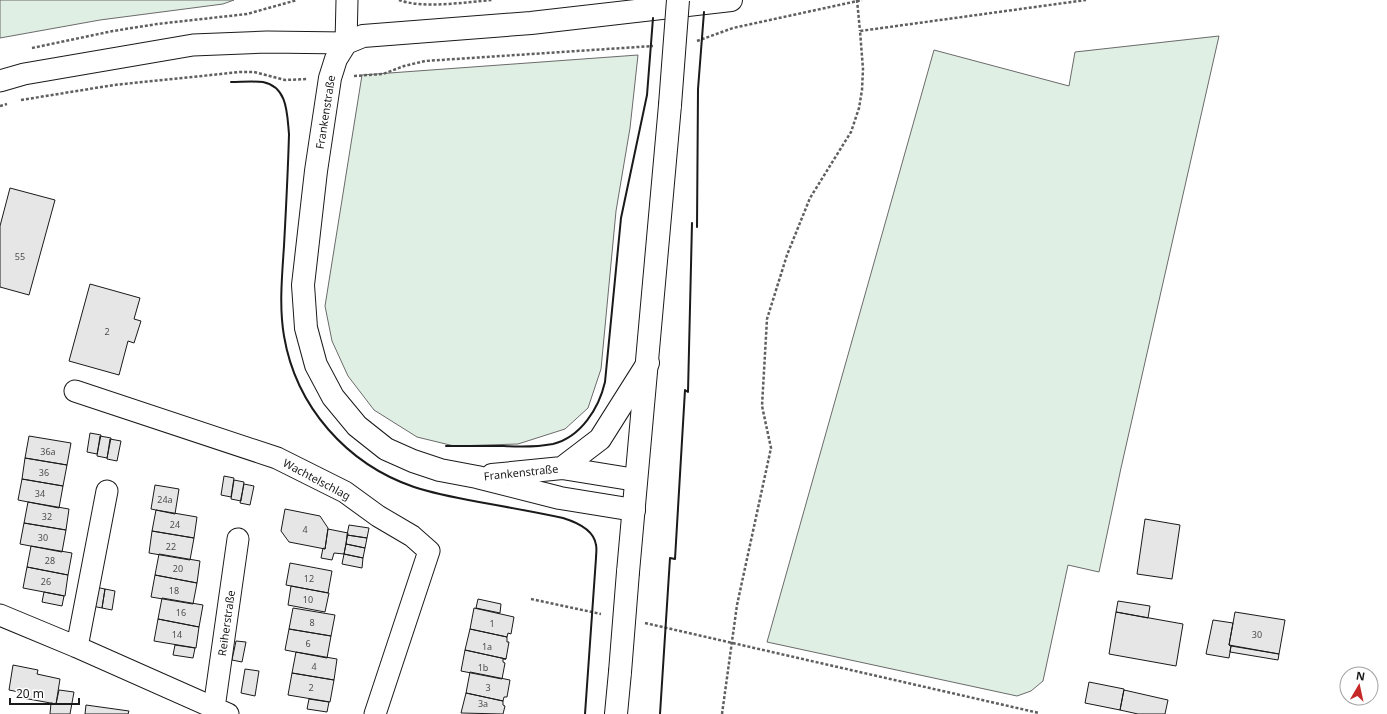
<svg xmlns="http://www.w3.org/2000/svg" width="1387" height="714" viewBox="0 0 1387 714" font-family="'Noto Sans',sans-serif">
<style>
.green{fill:#e0efe3;stroke:#6a6a6a}
.building{fill:#e6e6e6;stroke:#1a1a1a}
.lines{fill:none;stroke-linecap:round;stroke-linejoin:round}
.street-casing{stroke:#1a1a1a;stroke-width:23}
.secondary-casing{stroke:#1a1a1a;stroke-width:24}
.primary-casing{stroke:#1a1a1a;stroke-width:24}
.path{stroke:#5f5f5f;stroke-width:2.5;stroke-dasharray:3 2;stroke-linecap:butt}
.street{stroke:#fff;stroke-width:21}
.secondary{stroke:#fff;stroke-width:22}
.primary{stroke:#fff;stroke-width:22}
.primary-bridge-casing{stroke:#1a1a1a;stroke-width:24;stroke-linecap:butt}
.primary-bridge{stroke:#fff;stroke-width:22}
.wall{stroke:#1a1a1a;stroke-width:2}
.labels{text-anchor:middle;dominant-baseline:central;stroke-width:3;stroke-linejoin:round;paint-order:stroke}
.number-label{font-size:9px;fill:#4d4d4d}
.street-label{font-size:11px;fill:#1a1a1a;stroke:#fff}
</style>
<rect width="100%" height="100%" fill="#fff"/>
<path class="green" d="M0 0H234L223 4 100 20 0 38Z
M1219 36 1121 468 1099 572 1068 565 1043 681 1031 691 1017 696 767 642 934 50 1069 86 1075 52Z
M638 55 630 128 616 211 601 369 588 408 565 429 518 444 454 446 417 437 374 410 348 376 332 341 325 306 362 75Z"/>
<path class="building" d="M10 188 55 200 29 295 0 287V226Z
M90 284 140 298 134 319 141 321 134 343 128 341 119 375 69 361Z
M90 433 101 435 97 454 87 452Z
M29 436 71 443 67 465 25 458Z
M100 436 111 438 107 458 97 456Z
M110 439 121 441 117 461 107 459Z
M25 458 67 465 63 486 22 479Z
M224 476 234 478 231 497 221 495Z
M22 479 63 486 59 508 18 500Z
M234 480 244 482 241 501 231 499Z
M244 484 254 486 250 505 240 503Z
M155 485 179 489 175 514 151 509Z
M28 502 69 509 66 530 24 523Z
M285 509 320 516 328 528 325 549 289 542 281 531Z
M156 510 197 517 194 538 152 531Z
M1145 519 1180 525 1172 579 1137 574Z
M24 523 66 530 62 552 20 544Z
M349 525 369 528 367 538 347 535Z
M328 529 348 533 344 554 334 553 332 560 321 558 323 548 325 549Z
M152 531 194 538 190 560 149 553Z
M347 535 367 538 365 548 346 544Z
M346 544 365 548 363 558 344 554Z
M31 546 72 553 68 575 27 567Z
M159 554 200 561 197 583 155 575Z
M344 554 363 558 362 568 342 564Z
M290 563 332 571 328 593 286 585Z
M27 567 68 575 65 596 23 588Z
M155 575 197 583 193 604 151 597Z
M291 586 329 593 325 612 288 605Z
M95 587 105 589 102 608 92 606Z
M105 589 115 591 112 610 102 608Z
M44 592 64 596 62 606 42 602Z
M162 598 203 605 199 627 158 619Z
M478 599 501 604 500 613 476 608Z
M1118 601 1150 606 1148 618 1116 612Z
M293 608 335 615 331 636 289 629Z
M474 608 514 617 511 634 508 633 507 637 470 629Z
M1116 612 1183 624 1176 666 1109 654Z
M1235 612 1285 620 1279 654 1229 645Z
M158 619 199 627 196 648 154 641Z
M1213 620 1233 623 1229 645 1231 646 1229 658 1206 654Z
M289 629 331 636 327 658 285 650Z
M470 629 507 637V642H509L506 659 465 650Z
M236 641 246 642 242 662 232 660Z
M175 645 195 648 193 658 173 655Z
M1231 646 1279 654 1278 660 1230 652Z
M465 650 506 659H503V662L505 663 502 679 461 671Z
M296 652 337 659 334 680 292 673Z
M13 665 38 670 37 674 60 679 56 704 23 698 24 693 9 690Z
M245 669 259 671 255 696 241 693Z
M470 672 510 680 507 697H504L503 701 466 693Z
M292 673 334 680 330 702 288 695Z
M1089 682 1124 689 1120 710 1085 703Z
M59 690 74 692 70 714H50L51 703 56 704Z
M1124 690 1168 700 1165 714H1138L1120 710Z
M466 693 503 701V705L505 706 503 714 461 713Z
M309 699 329 702 327 712 307 709Z
M86 705 129 711 128 714H85Z"/>
<g class="lines">
<g class="street-casing">
<path id="street" d="M0 81 24 74 193 45 267 42 346 43 347 0
M75 391 277 458 345 492 378 516 412 536 429 551 375 714
M0 615 77 647 228 714
M77 647 107 491
M214 708 238 539"/>
</g>
<g class="secondary-casing">
<path id="secondary" d="M562 468 600 439 648 363
M492 475 562 468 636 480
M634 510 560 498 477 477 440 470 413 461 386 449 357 426 333 397 316 365 306 328 303 285 316 171 330 78 336 59 346 43 363 36 531 23 731 0"/>
</g>
<g class="primary-casing">
<path id="primary" d="M628 572 670 105
M616 714 620 672"/>
</g>
<path class="path" d="M399 0C423 9 466 2 492 0
M857 0 860 31
M697 41 733 28 862 0
M32 48 113 31 157 24 247 14 297 0
M354 76 383 74 404 66 425 61 653 46
M21 100 114 85 240 72H254L285 80 308 79
M0 106 7 104
M531 599 601 614
M645 623 1039 713
M722 714 737 605 771 448 762 406 767 319 787 255 810 198 851 132 859 108 862 90 863 69 860 31 1086 0"/>
<use href="#street" class="street"/>
<use href="#secondary" class="secondary"/>
<use href="#primary" class="primary"/>
<g class="primary-bridge-casing">
<path id="primary-bridge" d="M670 105 678 0
M620 672 628 572"/>
</g>
<use href="#primary-bridge" class="primary-bridge"/>
<path class="wall" d="M231 82C241 82 253 81 263 82 288 87 287 114 289 134 288 171 286 209 284 246 282 276 279 307 284 336 296 407 347 464 414 487 435 494 457 498 479 502 507 507 535 512 563 518 576 522 594 529 596 545 597 549 596 554 596 558L585 714
M697 227 698 89 704 12
M446 446C466 446 485 446 504 446 521 447 537 447 553 444 581 437 599 408 605 382L621 218 647 95 653 18
M660 714 670 558 675 559 685 390 688 392 692 223"/>
</g>
<g class="labels">
<g class="number-label">
<text x="20" y="256">55</text>
<text x="107" y="331">2</text>
<text x="48" y="451">36a</text>
<text x="44" y="472">36</text>
<text x="40" y="493">34</text>
<text x="165" y="499">24a</text>
<text x="47" y="516">32</text>
<text x="175" y="524">24</text>
<text x="305" y="529">4</text>
<text x="43" y="537">30</text>
<text x="171" y="546">22</text>
<text x="50" y="560">28</text>
<text x="178" y="568">20</text>
<text x="309" y="578">12</text>
<text x="46" y="581">26</text>
<text x="174" y="590">18</text>
<text x="308" y="599">10</text>
<text x="181" y="612">16</text>
<text x="312" y="622">8</text>
<text x="492" y="623">1</text>
<text x="177" y="634">14</text>
<text x="1257" y="634">30</text>
<text x="308" y="643">6</text>
<text x="487" y="646">1a</text>
<text x="314" y="666">4</text>
<text x="483" y="667">1b</text>
<text x="311" y="687">2</text>
<text x="488" y="687">3</text>
<text x="483" y="703">3a</text>
</g>
<g class="street-label">
<text transform="translate(325 112) rotate(-81)">Frankenstraße</text>
<text transform="translate(521 472) rotate(-6)">Frankenstraße</text>
<text transform="translate(317 479) rotate(28)">Wachtelschlag</text>
<text transform="translate(226 623) rotate(-82)">Reiherstraße</text>
</g>
</g>
<g transform="translate(1359 686) rotate(9)"><circle r="19" fill="#ffffff" stroke="#a3a3a3"/>
<path d="M0-3L7 15L0 10L-7 15Z" fill="#c62828"/>
<text y="-6" font-size="11" font-weight="bold" text-anchor="middle" fill="#1a1a1a">N</text>
</g>
<path d="M10 698v6h69v-6" fill="none" stroke="#1a1a1a" stroke-width="2"/>
<text x="16" y="698" font-size="12" fill="#1a1a1a" stroke="#ffffff" stroke-width="3" paint-order="stroke">20 m</text>
</svg>
